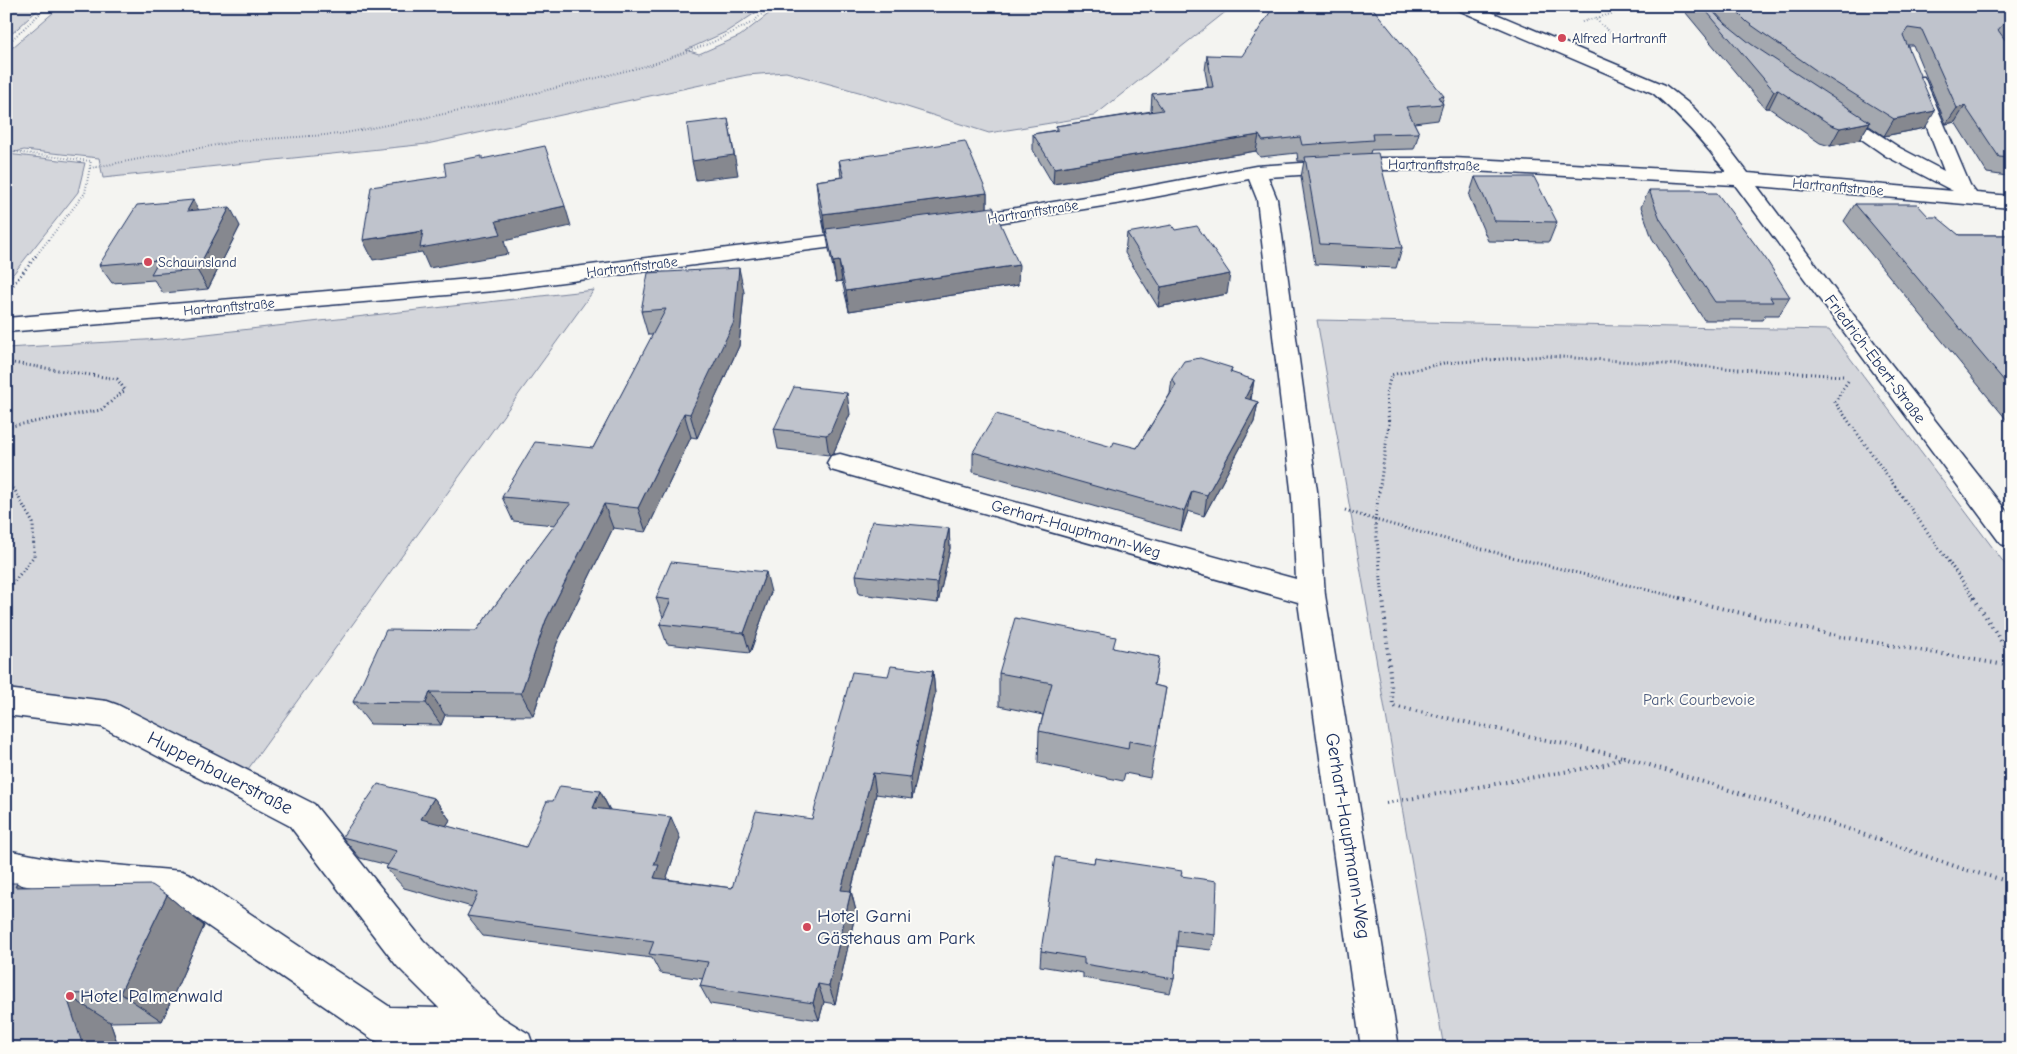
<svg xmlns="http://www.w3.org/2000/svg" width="2017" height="1054" viewBox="0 0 2017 1054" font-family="'Comic Neue',sans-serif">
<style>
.green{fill:#d4d6db;stroke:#78829c}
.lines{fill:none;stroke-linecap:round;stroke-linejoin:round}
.minor-casing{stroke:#1b2f5e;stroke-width:3}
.path-far2{stroke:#1b2f5e;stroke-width:2;stroke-dasharray:0.5 2.5;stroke-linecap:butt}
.path-far1{stroke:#1b2f5e;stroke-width:3;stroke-dasharray:1 3;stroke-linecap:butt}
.path{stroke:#1b2f5e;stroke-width:4;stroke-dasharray:1 4.5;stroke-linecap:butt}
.minor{fill:#fdfcf7;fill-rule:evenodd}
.wall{fill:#a4a8af;stroke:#1b2f5e}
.shaded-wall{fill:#86888f;stroke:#1b2f5e}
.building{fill:#bfc3cc;stroke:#1b2f5e}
.poi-dot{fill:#d1495b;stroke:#fdfcf7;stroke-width:2}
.labels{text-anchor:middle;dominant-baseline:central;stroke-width:4;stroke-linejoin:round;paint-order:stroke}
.far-poi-label{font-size:14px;fill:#1b2f5e;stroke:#fdfcf7;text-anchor:start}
.far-street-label{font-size:14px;fill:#1b2f5e;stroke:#fdfcf7}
.street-label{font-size:16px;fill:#1b2f5e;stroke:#fdfcf7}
.park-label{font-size:16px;fill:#49597d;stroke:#fdfcf7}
.near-street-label{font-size:19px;fill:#1b2f5e;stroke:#fdfcf7}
.near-poi-label{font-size:19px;fill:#1b2f5e;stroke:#fdfcf7;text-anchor:start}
</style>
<rect width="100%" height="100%" fill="#f4f4f1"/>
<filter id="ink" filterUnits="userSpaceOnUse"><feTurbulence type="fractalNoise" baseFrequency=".02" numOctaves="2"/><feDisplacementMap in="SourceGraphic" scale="10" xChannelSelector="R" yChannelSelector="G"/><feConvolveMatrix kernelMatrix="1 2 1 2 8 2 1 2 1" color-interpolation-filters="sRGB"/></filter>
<g filter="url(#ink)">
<path class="green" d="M6 6H42L6 39Z
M61 6H766L726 32 686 50 699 54 740 36 779 6H1233L1094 116 989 133 866 94 786 72 747 75 427 144 103 178 99 158 24 150 7 154 85 163 78 192 6 283V53Z
M594 290 243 776 118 704 6 688V348L162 339Z
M1317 320 1829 330 2011 572V1048H1444Z"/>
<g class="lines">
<g class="minor-casing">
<path id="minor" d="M1454 6H1477L1665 85 1693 107 1721 138 1748 173 1953 191 1886 156 1824 113 1826 109H1840L1900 148 1944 171 1909 81 1912 77H1924L1970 185 1976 193 2011 196V208L1757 186 1876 345 2011 517V547L2001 544 1735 185 1453 170H1376L1268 177 1277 199 1318 498 1325 595 1399 1048H1361L1298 602 831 470 827 463 831 456 840 454 1296 579 1292 498 1257 199 1249 179 1128 202 961 229 954 227 950 223 954 219 961 217 1128 190 1256 166 1376 158H1453L1726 172C1704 142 1681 117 1653 93L1456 9Z
M864 231 872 232 875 237 872 242 494 291 6 332V318L494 277Z
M6 689 107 701 118 705 314 804 423 940 498 1015 529 1034 534 1048 385 1045 372 1039 176 904 58 892 6 882V850L58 860 182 871 194 876 390 1007 439 1008 397 966 290 826 102 727 6 715Z"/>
</g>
<path class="path-far2" d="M1594 18 1610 32
M1582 22 1639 6
M6 45 48 6
M6 151 91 161 85 193 35 257
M90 168 238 141 340 134 465 110 650 65 713 42 753 22 771 6"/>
<path class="path-far1" d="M8 291 36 256
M6 362 117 379 125 390 101 410 6 427
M1848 381 1835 402 1975 599
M6 486 13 487 33 523 34 556 6 592
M1345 510 1375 520 1383 599
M1685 599 1516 558 1375 520 1389 424 1386 394 1391 375 1444 363 1546 356 1843 376"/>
<path class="path" d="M1383 598 1393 706 1623 757
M1679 598 1832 635 2011 666
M1974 598 2011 657
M1386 803 1604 765 1624 757 1799 812 1963 869 2011 882"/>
<use href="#minor" class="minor"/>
</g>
<path class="wall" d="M1681 6H1708L1720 19 1727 25 1711 8 1712 6H2011V47L2005 39 2011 48V178H2009L2007 176 1987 173 1955 122 1946 124 1913 45H1908L1925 128 1884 136 1868 125 1859 140 1830 146 1820 143 1769 108H1765L1681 7Z
M1207 55 1444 96 1442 102 1443 104 1438 120 1414 123 1419 133 1414 149 1371 150 1370 153 1402 248 1396 268 1315 264 1301 177 1304 161H1298L1297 153 1260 157 1256 151 1053 184 1033 150V134L1056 130V126L1152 111 1151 110 1152 94 1208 87 1205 71Z
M839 160 987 193V208L1018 285 849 311 842 281 836 282 829 249 826 232 825 233 818 200 816 181 841 177Z
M1475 177 1557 222 1549 242 1488 241 1469 196Z
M1649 190 1790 297 1779 315H1765L1762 320H1704L1652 238 1641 207Z
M1855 204 1929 217 1959 235H2011V425L1844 221Z
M199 210 240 226 208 289 163 293 154 280 112 283 99 265Z
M1127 233 1227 294 1158 307 1125 253Z
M744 292 739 346 697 438 691 437 646 532 613 528 557 643 533 716 445 715 441 725 370 724 353 702 476 631 555 525 513 521 502 497 593 448 653 335H648L641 311Z
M1232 368 1231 373 1254 380 1251 400 1258 402 1254 422 1204 516 1188 511 1181 531 973 472V452L1112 447 1137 448 1170 394 1172 379Z
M850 414 833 454 829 455 778 449 774 429Z
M949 528 950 548 938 603 859 594 856 575Z
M771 592 750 653 667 644 660 624 663 617 656 598Z
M1114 649 1159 657 1154 685 1166 688 1150 778 1125 773 1123 781 1038 763 1039 731 1043 715 999 706V673Z
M933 671 935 694 912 799 876 794 851 891 856 911 835 1004 824 1002 819 1020 710 1004 700 986 703 979 660 973 652 958 483 936 467 916 472 907 404 888 386 868 388 865 360 858 342 837 434 798 450 820 446 826 526 847 553 801 600 791 610 810 680 838 666 879 732 888 812 819 888 676Z
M1095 858 1181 876 1215 935 1211 950 1177 946 1174 979 1170 993 1083 978V973L1040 966 1041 951 1094 863Z
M23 887 167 895 204 926 162 1021 110 1022 119 1048H6Z"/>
<path class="shaded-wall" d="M1778 90 1769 108H1765L1774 91Z
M1965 106 1955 122 1946 124 1957 108Z
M1935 111 1925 128 1884 136 1894 119Z
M728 119 738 175 696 180 692 161Z
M1870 122 1859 140 1830 146 1840 128Z
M1259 135 1256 151 1053 184 1054 168Z
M987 193V212L825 233 823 214Z
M193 200 204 219 187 211Z
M565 206 571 226 504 241 508 254 429 268 422 252 373 260 363 240 496 221Z
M230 207 240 226 208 289 197 270Z
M839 261 842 281 836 282 833 262Z
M1019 265 1018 285 849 311 846 291Z
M739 268 744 292 739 346 697 438 690 414Z
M1230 274 1227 294 1158 307 1161 287Z
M1254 380 1250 401 1245 398Z
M847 393 850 414 833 454 829 455 826 435Z
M1258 402 1254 422 1204 516 1207 495Z
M684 413 691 437 646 532 638 508Z
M1192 491 1188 511 1181 531 1184 511Z
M604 504 613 528 557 643 533 716 521 693 546 620Z
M949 528 950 548 938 603 937 583Z
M766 572 771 592 750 653 744 633Z
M933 671 935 694 912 799 910 777Z
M430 692 445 715 441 725 426 703Z
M873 773 876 794 846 909 841 890Z
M600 791 611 813 593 808Z
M434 798 450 820 437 840 421 819Z
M671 817 680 838 666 880 654 878V865Z
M17 883 61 914 15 887Z
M851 891 856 911 835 1004 829 986Z
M167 895 204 926 162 1021 120 993Z
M818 984 824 1002 819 1020 813 1003Z
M66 994 110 1022 119 1048H79Z"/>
<path class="building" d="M1274 6H1371L1444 96 1438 97 1443 104 1406 107 1419 133 1372 134 1373 140 1302 145 1300 137 1263 141 1259 135 1054 168 1033 134 1059 130 1056 126 1163 110 1152 94 1213 87 1207 55 1242 56Z
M1702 6H1708L1720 19 1751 44 1870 122 1840 128 1831 125 1778 90 1774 91Z
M1731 6H2011V24H2003L1998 30 2011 48V158L1999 157 1965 106 1957 108 1922 30 1908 28 1903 35 1935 111 1894 119 1820 73 1747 22Z
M728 119 734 155 692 161 687 124Z
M965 141 987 193 823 214 816 181 844 177 839 160Z
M545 146 565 206 496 221 501 234 420 248 423 231 363 240 371 187 446 176 444 163 482 156V159Z
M1378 153 1402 248 1320 244 1305 157Z
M1475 177H1534L1557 222 1495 221Z
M1649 190H1705L1708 193H1717L1766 259 1790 297H1770L1773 302H1715L1660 219Z
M193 200 187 211 230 207 197 270 151 274 159 260 99 265 137 205Z
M1855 204H1917L1929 217H1937L1959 235H2011V389Z
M993 207 1019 265 846 291 839 261 833 262 826 229Z
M1172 225 1175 230 1197 226 1230 274 1161 287 1127 233Z
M739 268 734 322 690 414 684 413 638 508 604 504 546 620 521 693 430 692 426 703 353 702 386 630 476 631 571 503 502 497 535 442 593 448 666 309 641 311 648 273Z
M1200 358 1232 368 1230 372 1254 380 1245 398 1258 402 1207 495 1192 491 1184 511 973 452 996 414 1112 447 1114 442 1137 448 1176 385 1172 379 1184 361Z
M794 387 847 393 830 433 826 435 774 429Z
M872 521 949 528 937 583 856 575Z
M671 562 766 572 744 633 660 624 671 600 656 598Z
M1015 618 1116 637 1113 648 1159 657 1154 685 1166 688 1156 746 1129 741 1128 749 1039 731 1052 683 999 673Z
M891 666 933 671 910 777 873 773 841 890 851 891 829 986 818 984 813 1003 700 986 708 962 649 954 654 941 467 916 478 893 386 868 397 851 342 837 378 784 434 798 421 819 526 847 547 801H553L560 786 600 791 593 808 671 817 654 865H659L654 878 732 888 756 811 812 819 852 672 888 676Z
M1055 857 1094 863 1095 858 1182 871 1181 876 1217 881 1215 935 1178 930 1174 979 1084 964V958L1041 951Z
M6 883H17L15 887 152 885 167 895 120 993 66 994 82 1043 79 1048H6Z"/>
</g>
<g class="poi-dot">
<circle cx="1562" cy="38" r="5"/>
<circle cx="148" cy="262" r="5"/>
<circle cx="807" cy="927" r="5"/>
<circle cx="70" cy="996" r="5"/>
</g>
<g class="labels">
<g class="far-poi-label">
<text x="1572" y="38">Alfred Hartranft</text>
<text x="158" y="262">Schauinsland</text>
</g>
<g class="far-street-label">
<text transform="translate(1434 165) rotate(1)">Hartranftstraße</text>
<text transform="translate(1838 187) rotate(5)">Hartranftstraße</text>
<text transform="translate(1033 212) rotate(-9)">Hartranftstraße</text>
<text transform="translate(632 267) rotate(-7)">Hartranftstraße</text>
<text transform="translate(229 307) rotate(-5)">Hartranftstraße</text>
</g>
<g class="street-label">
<text transform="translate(1875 359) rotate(53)">Friedrich-Ebert-Straße</text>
<text transform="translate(1076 529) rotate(16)">Gerhart-Hauptmann-Weg</text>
</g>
<g class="park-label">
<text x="1699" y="700">Park Courbevoie</text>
</g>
<g class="near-street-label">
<text transform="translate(220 773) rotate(27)">Huppenbauerstraße</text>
<text transform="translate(1348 836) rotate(81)">Gerhart-Hauptmann-Weg</text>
</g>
<g class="near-poi-label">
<text x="817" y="916">Hotel Garni<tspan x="817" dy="22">Gästehaus am Park</tspan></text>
<text x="80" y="996">Hotel Palmenwald</text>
</g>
</g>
<rect width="2017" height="1054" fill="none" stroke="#fdfcf7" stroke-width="25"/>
<rect x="12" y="12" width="1992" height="1029" fill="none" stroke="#1b2f5e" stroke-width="2" filter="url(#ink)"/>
</svg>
